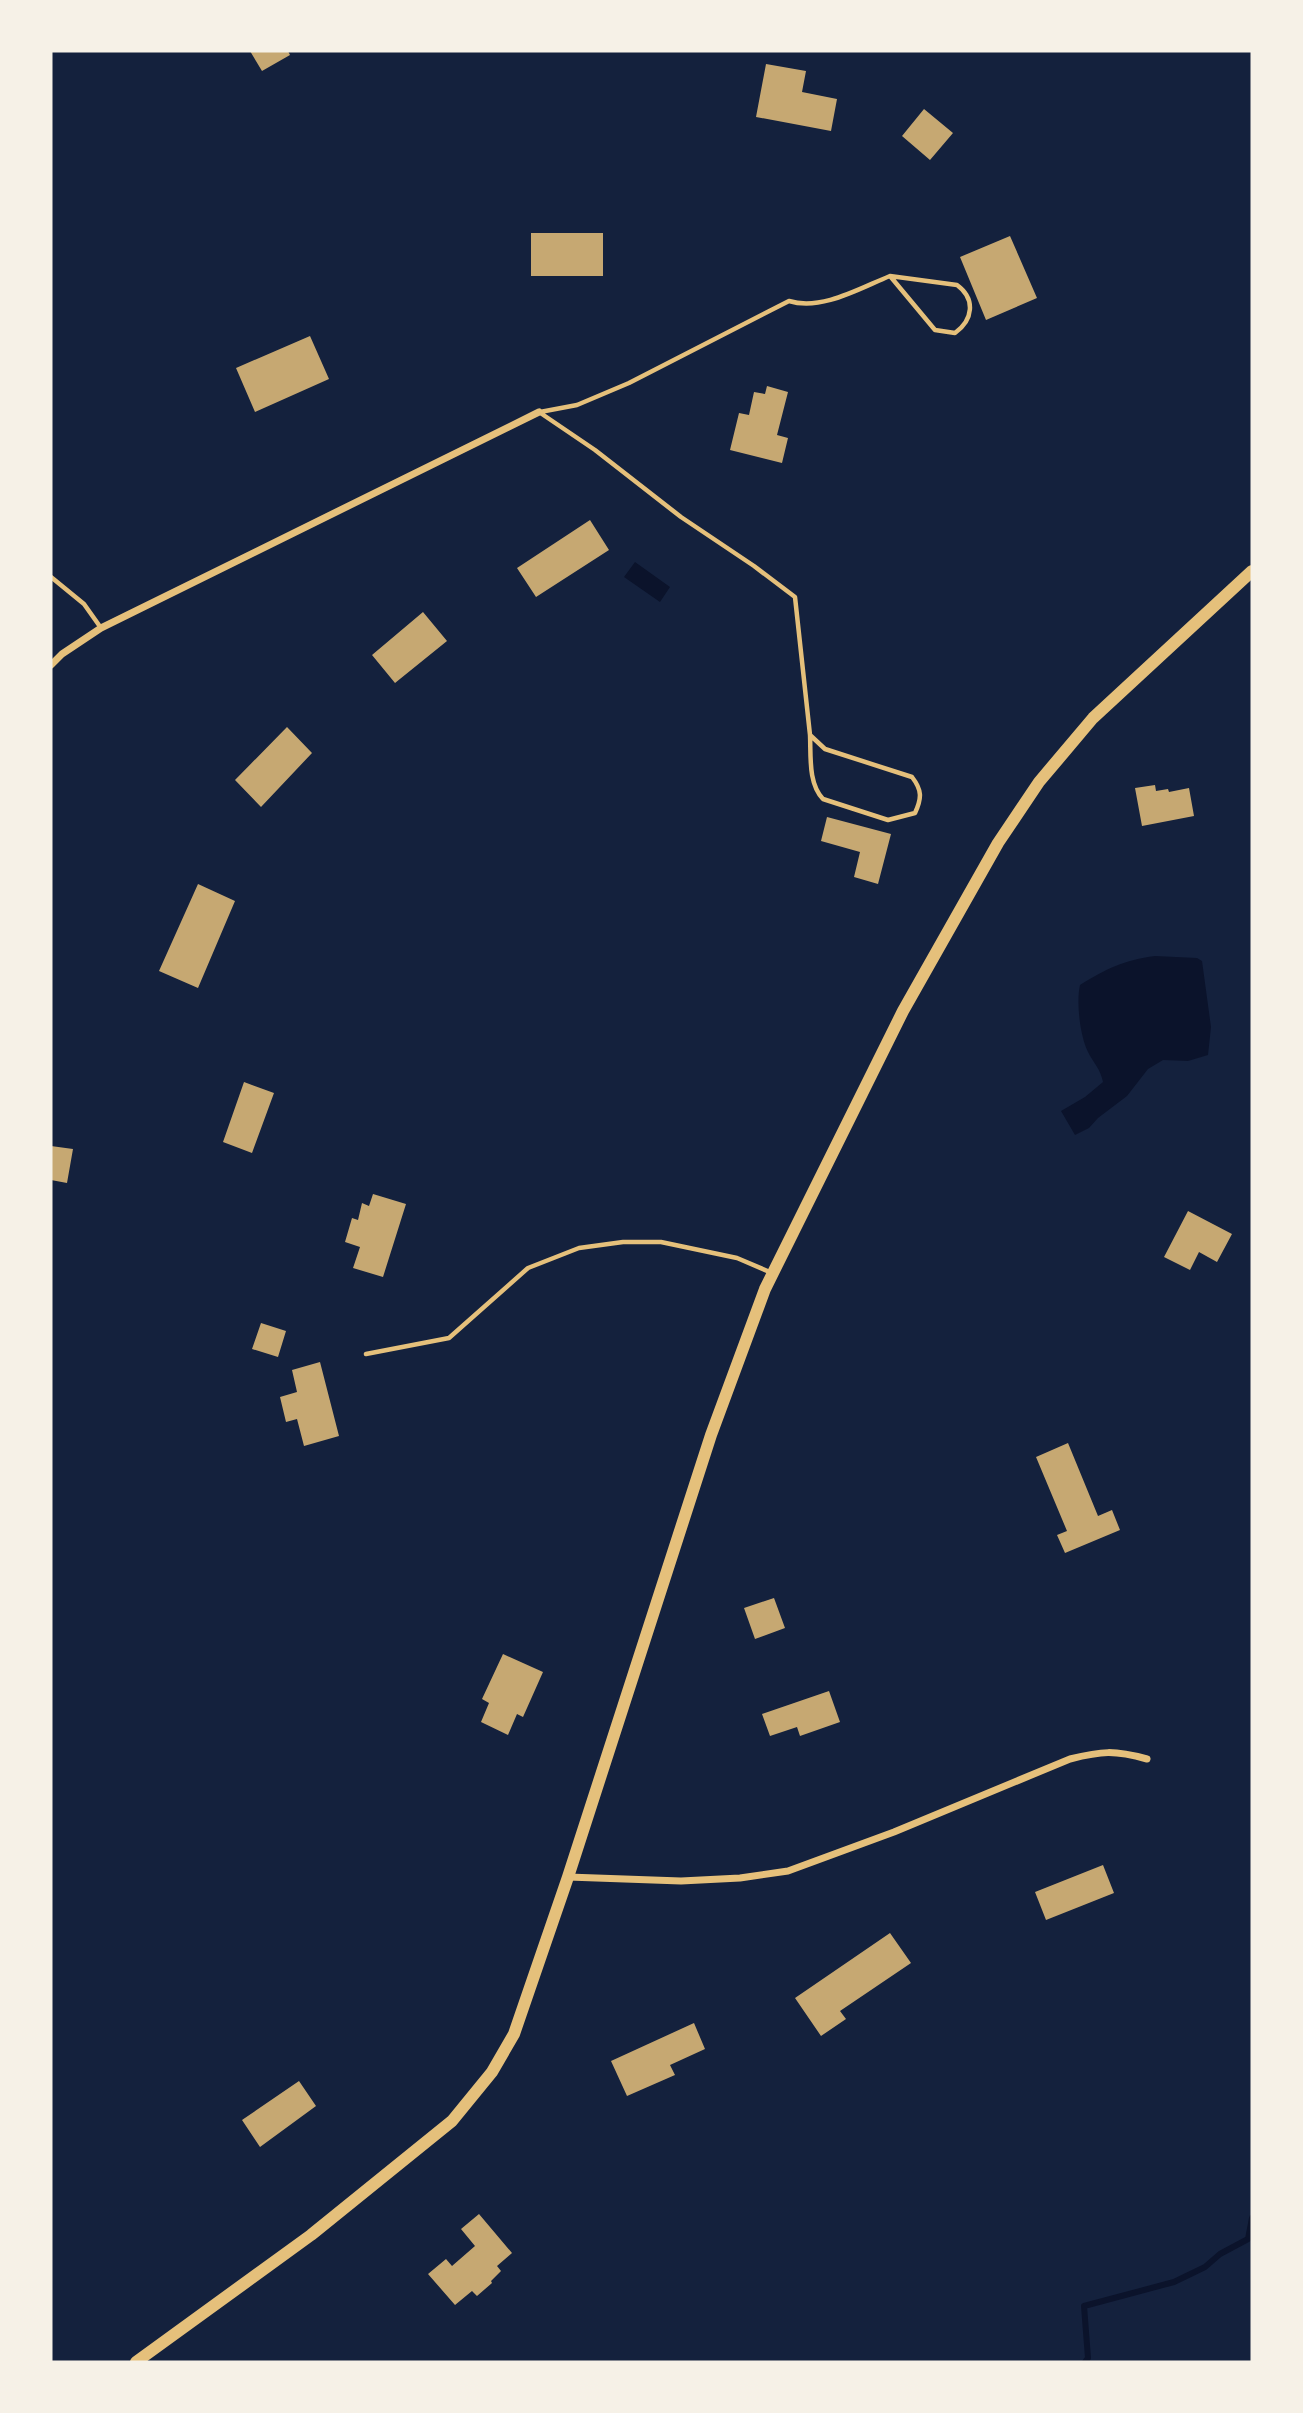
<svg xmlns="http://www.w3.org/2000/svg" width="1303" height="2413" viewBox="0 0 1303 2413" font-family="'Noto Sans',sans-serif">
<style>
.water{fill:#0b132b}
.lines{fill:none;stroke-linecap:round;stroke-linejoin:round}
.stream{stroke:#0b132b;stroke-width:6}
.building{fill:#c6a872}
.service{stroke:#e5c07b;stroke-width:4.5}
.minor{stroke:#e5c07b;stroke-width:7}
.tertiary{stroke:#e5c07b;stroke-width:12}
</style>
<rect width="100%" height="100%" fill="#14213d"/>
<path class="water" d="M635 562 670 587 660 602 624 577Z
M1155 956 1197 958 1202 961 1211 1027 1208 1055 1188 1061 1163 1060 1148 1069 1127 1096 1098 1118 1089 1128 1075 1135 1061 1111 1085 1097 1103 1082C1101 1070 1093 1062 1088 1052 1080 1036 1076 1002 1080 985 1106 969 1124 960 1155 956Z"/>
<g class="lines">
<path class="stream" d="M1085 2362 1088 2358 1084 2306 1174 2282 1205 2267 1220 2254 1248 2239 1252 2218"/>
</g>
<path class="building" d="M250 51H288L290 55 262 71Z
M766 64 806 71 802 92 837 99 831 131 756 117Z
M924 109 953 133 930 160 902 136Z
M531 233H603V276H531Z
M1010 236 1037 298 986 320 960 257Z
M310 336 329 379 255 412 236 368Z
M767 386 788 392 777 435 788 438 782 463 730 450 739 413 749 415 754 392 765 394Z
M590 520 609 550 536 597 517 568Z
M423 612 447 641 395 683 372 655Z
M287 727 312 753 261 807 235 780Z
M1155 785 1156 791 1168 789 1169 792 1189 788 1194 816 1142 826 1135 788Z
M827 817 891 834 878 884 854 877 860 852 821 841Z
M198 884 235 901 198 988 159 971Z
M244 1082 274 1093 252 1153 223 1142Z
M51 1146 73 1149 67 1183 51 1180Z
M373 1194 406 1204 383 1277 353 1268 360 1247 345 1242 352 1218 358 1220 362 1203 369 1206Z
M1188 1211 1232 1234 1217 1262 1199 1252 1190 1270 1164 1257Z
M261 1323 286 1331 278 1357 252 1349Z
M320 1362 339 1436 304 1446 297 1419 286 1422 280 1397 297 1392 292 1370Z
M1068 1443 1098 1516 1112 1510 1120 1530 1065 1553 1057 1535 1067 1531 1036 1457Z
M774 1598 785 1628 755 1639 744 1608Z
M503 1654 543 1672 523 1717 517 1714 508 1735 481 1722 489 1703 482 1699Z
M829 1691 840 1722 800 1736 797 1727 770 1736 762 1714Z
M1103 1865 1114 1893 1046 1920 1035 1892Z
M890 1933 911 1963 840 2011 846 2019 821 2036 795 1998Z
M694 2023 705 2049 670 2065 675 2075 627 2096 611 2061Z
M299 2081 316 2106 260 2147 242 2120Z
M479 2214 512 2253 497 2266 501 2271 491 2281 492 2283 477 2296 472 2291 455 2305 428 2274 446 2259 452 2266 475 2246 461 2229Z"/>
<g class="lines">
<path class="service" d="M539 412 595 450 681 517 754 566 795 597 810 735 825 749 912 777C922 790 922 798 915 813L888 820 823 799C808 783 811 756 810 735
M540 412 577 405 629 383 789 301C822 311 860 288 890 276L935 330 955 333C973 320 976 299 957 285L890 276
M51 577 84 604 101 628
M366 1354 449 1338 528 1268 579 1248 623 1242H661L737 1258 772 1273"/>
<path class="minor" d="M51 665 62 654 101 628 539 412
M568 1877 681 1881 740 1878 788 1871 894 1832 1070 1759C1102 1751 1114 1750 1147 1759"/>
<path class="tertiary" d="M136 2362 311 2235 452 2121 492 2072 514 2034 568 1877 711 1435 765 1289 903 1011 998 843 1039 782 1093 718 1252 571"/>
</g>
<rect width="1303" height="2413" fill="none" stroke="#f6f1e7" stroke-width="105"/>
</svg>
